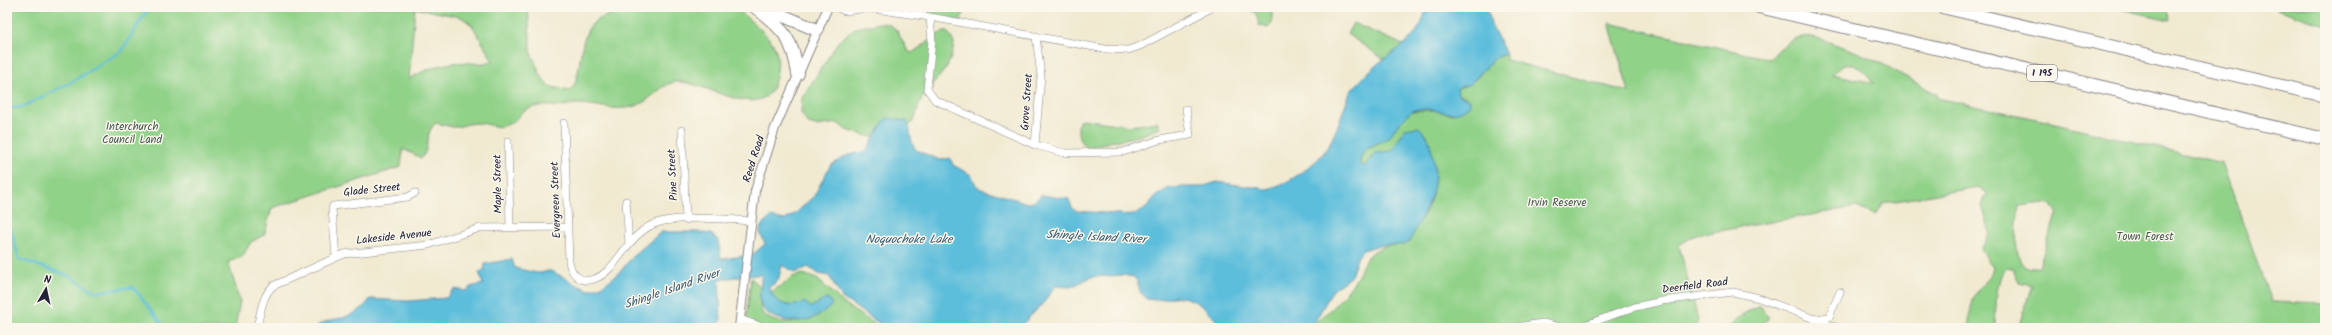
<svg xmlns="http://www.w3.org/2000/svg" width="2332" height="335" viewBox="0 0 2332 335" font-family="Kalam,sans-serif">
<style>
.green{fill:#91d289;stroke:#5a7a62;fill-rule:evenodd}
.water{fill:#5dbedb;stroke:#40708b}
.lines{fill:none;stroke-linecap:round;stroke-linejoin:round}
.stream{stroke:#5dbedb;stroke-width:2.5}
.minor-casing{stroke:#8a8686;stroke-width:8}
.tertiary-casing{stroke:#8a8686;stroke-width:10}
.motorway-casing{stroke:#8a8686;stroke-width:14}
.minor{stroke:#fff;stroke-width:7}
.tertiary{stroke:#fff;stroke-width:8}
.motorway{stroke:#fff;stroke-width:12}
.labels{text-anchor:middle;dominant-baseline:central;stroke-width:3;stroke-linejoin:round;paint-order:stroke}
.shield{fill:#fbf7ec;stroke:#636270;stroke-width:1}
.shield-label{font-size:10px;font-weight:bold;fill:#22223b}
.street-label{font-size:11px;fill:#22223b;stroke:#fbf7ec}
.park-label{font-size:11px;fill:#435752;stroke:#fbf7ec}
.water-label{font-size:12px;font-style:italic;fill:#375973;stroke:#fbf7ec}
</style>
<rect width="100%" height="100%" fill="#fbf7ec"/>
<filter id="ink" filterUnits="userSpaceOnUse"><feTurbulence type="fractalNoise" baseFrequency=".025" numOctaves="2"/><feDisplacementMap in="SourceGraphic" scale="8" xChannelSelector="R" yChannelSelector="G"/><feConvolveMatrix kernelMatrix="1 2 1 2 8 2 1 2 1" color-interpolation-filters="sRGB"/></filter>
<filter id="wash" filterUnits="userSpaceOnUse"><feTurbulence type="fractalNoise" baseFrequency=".012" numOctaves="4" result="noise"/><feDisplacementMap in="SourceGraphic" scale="16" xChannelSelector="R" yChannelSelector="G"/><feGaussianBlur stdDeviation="0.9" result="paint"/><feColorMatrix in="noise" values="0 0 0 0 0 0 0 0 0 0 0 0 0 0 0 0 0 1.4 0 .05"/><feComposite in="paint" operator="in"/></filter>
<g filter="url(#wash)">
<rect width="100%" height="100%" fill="#f1ead1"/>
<path class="green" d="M7 7H528L531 53 540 74 548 86 569 91C585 81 574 31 599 19 634 4 670 7 707 7 715 7 727 5 734 7 738 8 741 12 744 15 766 35 783 43 776 77 774 84 772 93 765 97 743 111 700 80 676 82 661 83 649 104 632 107 615 111 597 105 581 104 574 103 567 106 561 106 554 107 547 105 540 106 516 109 523 119 506 125 496 130 487 122 476 123 468 123 461 127 453 127 447 126 442 124 436 123 424 131 431 149 421 158L403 149 401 167 272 208 264 235 251 242 242 257 228 262 240 301 235 328H7ZM415 8 461 17 472 25 493 61C479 66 467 61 452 63 437 65 422 71 409 79Z
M910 7H968L959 22 905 14Z
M1245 7H1272V24L1268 28 1259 25 1256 13Z
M2112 7H2165L2170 20Z
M2272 7H2325V26Z
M880 23 889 24 897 31 908 51 912 53 942 32H948L954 43C951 73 936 75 922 98 916 107 918 119 909 126L907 121H884L875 138 846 130 838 123 816 126 808 124 801 113 802 98 838 42 855 28Z
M1353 23 1408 47 1385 60 1347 34Z
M1609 23 1770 59C1778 50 1789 38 1802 37 1815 35 1828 42 1840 46 1876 57 1905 78 1937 94V98L2055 123 2222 163 2271 302 2325 304V328H2018L2032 286 2020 283 2012 269 2006 268C1995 277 1996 314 1995 328H1968C1970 316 1970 305 1976 294 1981 284 1991 279 1993 268L1981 249 1990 233 1982 205 1987 193 1978 187 1884 203 1875 215 1856 207 1696 235 1679 245 1698 320 1695 328H1309C1326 314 1341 301 1354 282 1360 274 1362 263 1369 255 1376 248 1387 247 1396 241 1435 217 1440 182 1429 140L1402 134 1392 151 1380 152 1372 156 1364 167 1360 164 1361 156 1367 148 1389 138 1396 127 1412 111 1432 110 1453 114 1466 97 1458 95 1457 88C1461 86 1465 86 1469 84 1483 76 1490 56 1506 54V60L1629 92ZM1844 65C1858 63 1866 73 1874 83L1832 74ZM2046 203 2051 204 2057 212 2039 267C2008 276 2017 221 2019 206Z
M1082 119 1131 126 1157 122 1160 128 1139 136 1086 147C1077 141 1077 130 1079 121Z
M803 274 817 279 848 307 881 328H745L751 278 760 286C761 293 759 299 760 306 762 322 786 324 798 321L783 311 770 292 783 285 792 277Z
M1757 307H1761L1769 318 1759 328H1728L1745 313Z"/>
<path class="water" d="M1426 7H1487L1491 24 1506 54 1495 58 1470 84 1457 88 1458 95 1470 100V105C1451 123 1434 103 1412 111L1396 127 1389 138 1367 148 1361 156 1360 164 1364 167 1375 153 1392 151 1405 129 1418 127C1427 133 1430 141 1432 152 1442 193 1424 207 1410 242L1404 245H1380L1363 250 1358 256 1351 276 1333 290 1311 328H1223C1209 313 1196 294 1172 297 1163 299 1157 301 1147 299L1140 292 1137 281 1133 277 1123 275 1091 277 1071 287 1055 286 1045 301 1019 328H886L842 298 829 276 819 274 808 267 795 273 782 265 778 281 769 287C773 303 790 310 804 302L811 307 828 298 832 303 831 306C814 322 796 325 774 317 769 315 763 311 761 305 758 297 762 283 761 274 749 277 728 276 719 281L721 320 718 328H660L653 325 646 328H314C331 314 353 324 370 299L408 301 446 298 454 289 467 291 470 287 483 284 479 272 484 270 485 264 512 259 515 268C522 269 532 273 540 273 546 272 549 269 555 273 567 278 576 286 589 290L602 286 619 273 634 255 661 232H697L711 234 718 240 721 259 752 255 765 244 760 232 761 226 771 217 785 220 796 213 814 196 830 166 846 156 866 151 884 121 888 118 907 121C912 131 909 141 916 150L940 160 950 158 953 165 971 175 976 185 981 189 1028 203 1034 202 1041 195 1069 199 1072 208 1077 211 1132 215 1144 210 1156 196 1167 189 1179 187H1201L1217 182 1267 189C1285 185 1305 172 1319 158 1336 141 1340 115 1350 93 1353 87 1360 82 1364 77 1386 51 1421 45 1426 7Z"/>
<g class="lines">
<path class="stream" d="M7 108 22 107 70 83 122 51 149 7
M7 228 11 229 19 259 67 275 96 292 133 287 165 328"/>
</g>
</g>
<g filter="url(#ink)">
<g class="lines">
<g class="minor-casing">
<path id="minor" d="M835 7 845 11 868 8 930 17 1105 49 1128 50 1140 46 1213 7
M930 17 932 41 927 89 935 100 1035 145 1065 153 1123 152 1159 140 1190 135 1186 109
M564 123 569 260C570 273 580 284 594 279 610 274 619 255 630 243 637 235 644 228 654 224 679 215 724 219 751 221
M682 130 686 220
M508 141 510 226
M1035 145 1041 76 1036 36
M626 201 629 244
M336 257 332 209 333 206 408 197 415 193
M740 319 765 328
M1815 319 1829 317 1840 292
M257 328C260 314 262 296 273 286L344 254 428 245 480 228 568 227
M1510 328 1543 323 1564 328
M1577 328 1635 307 1662 301 1733 292 1759 298 1838 328"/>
</g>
<g class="tertiary-casing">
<path id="tertiary" d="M739 328 755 191 775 128 828 7"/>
</g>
<g class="motorway-casing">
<path id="motorway" d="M755 7C782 28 793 38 798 74
M762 7 817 30
M1759 7 2325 139
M1942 7 2325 96"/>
</g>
<use href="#minor" class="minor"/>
<use href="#tertiary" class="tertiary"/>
<use href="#motorway" class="motorway"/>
</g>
</g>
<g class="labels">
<rect class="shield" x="2027" y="65" width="30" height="16" rx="3"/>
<g class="shield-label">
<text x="2042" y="73">I 195</text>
</g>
<g class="street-label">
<text transform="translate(1027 102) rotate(-86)">Grove Street</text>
<text transform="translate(754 159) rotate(-72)">Reed Road</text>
<text transform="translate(673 175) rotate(-93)">Pine Street</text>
<text transform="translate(498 184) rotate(-91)">Maple Street</text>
<text transform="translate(372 190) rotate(-6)">Glade Street</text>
<text transform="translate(556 200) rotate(-92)">Evergreen Street</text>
<text transform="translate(394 237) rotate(-6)">Lakeside Avenue</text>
<text transform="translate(1695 286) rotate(-7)">Deerfield Road</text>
</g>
<g class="park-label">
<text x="132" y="127">Interchurch<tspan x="132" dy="13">Council Land</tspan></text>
<text x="1557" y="203">Irvin Reserve</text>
<text x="2145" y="237">Town Forest</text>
</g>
<g class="water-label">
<text transform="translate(1096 237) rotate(3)">Shingle Island River</text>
<text x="909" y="239">Noquochoke Lake</text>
<text transform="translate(672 289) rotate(-19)">Shingle Island River</text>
</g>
</g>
<rect width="2332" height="335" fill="none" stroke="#fbf7ec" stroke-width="24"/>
<g transform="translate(46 289) rotate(9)" stroke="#fbf7ec" stroke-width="3" paint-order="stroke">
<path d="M0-3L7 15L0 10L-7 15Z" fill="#22223b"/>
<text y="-6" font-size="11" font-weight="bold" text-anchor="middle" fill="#22223b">N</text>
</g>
</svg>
